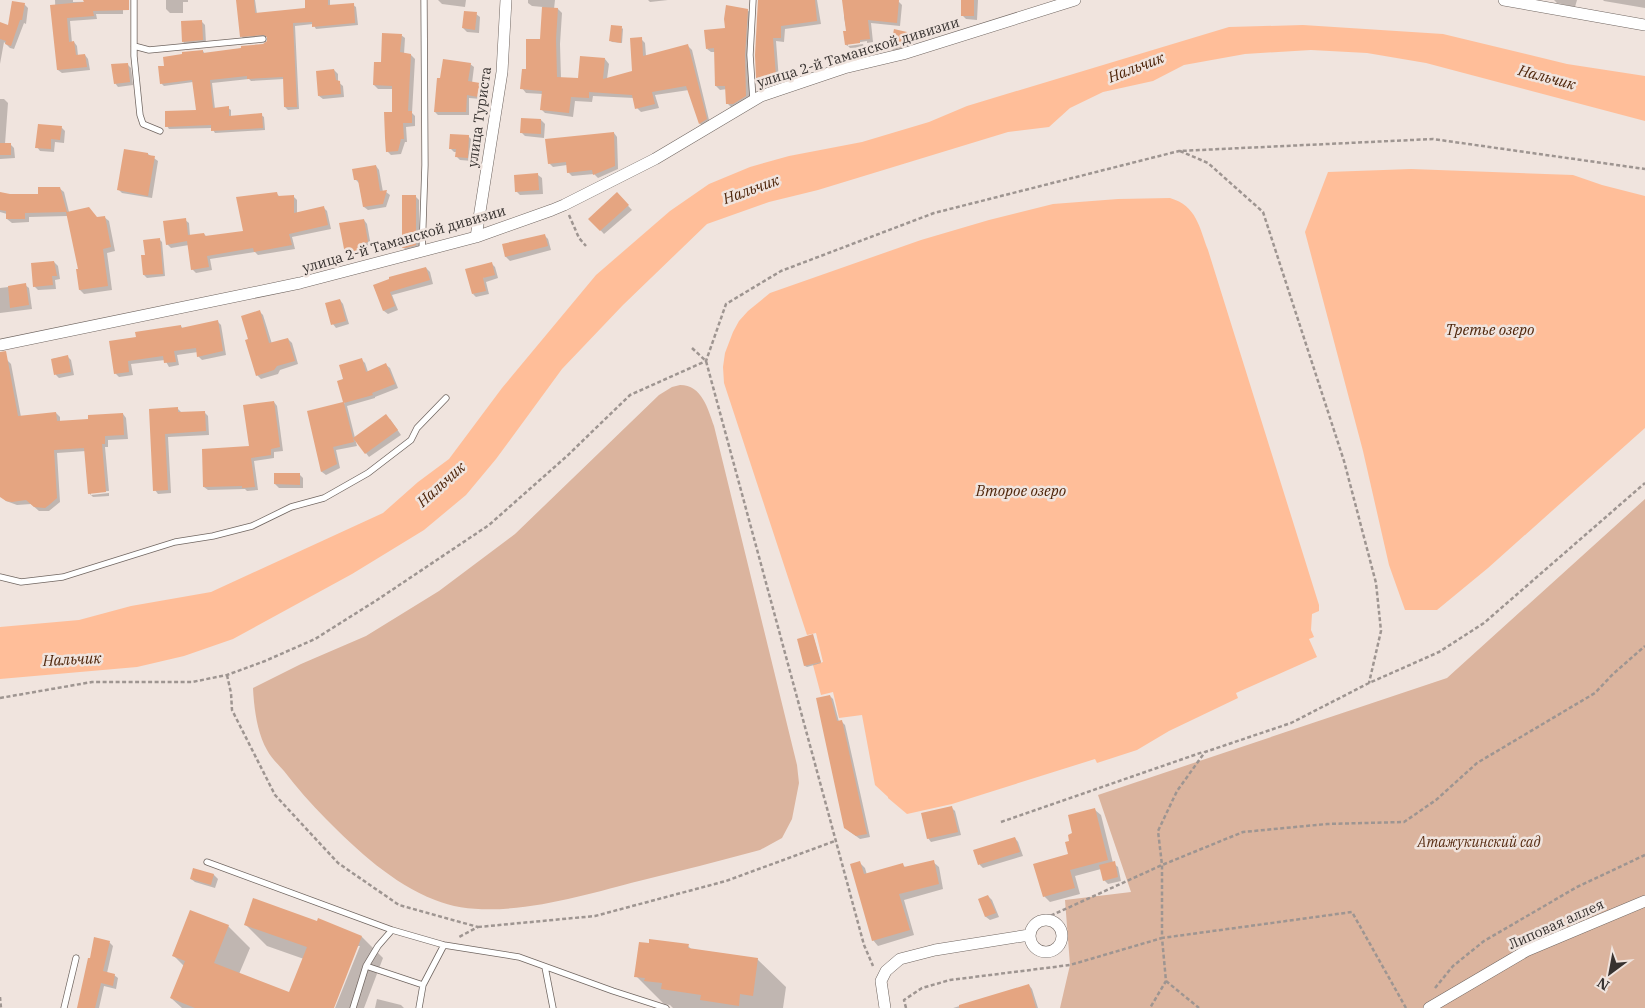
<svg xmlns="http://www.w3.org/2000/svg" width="1645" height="1008" viewBox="0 0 1645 1008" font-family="'IBM Plex Serif',serif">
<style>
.green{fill:#dbb49e}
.water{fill:#ffbe99}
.shadow{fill:#0003}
.building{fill:#e5a581}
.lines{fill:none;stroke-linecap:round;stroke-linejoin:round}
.lane-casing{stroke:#706661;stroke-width:7}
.street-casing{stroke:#706661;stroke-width:12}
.path{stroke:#9e9591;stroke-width:2.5;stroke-dasharray:4 2.5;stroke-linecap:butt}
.lane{stroke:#fff;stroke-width:5.5}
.street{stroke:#fff;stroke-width:11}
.labels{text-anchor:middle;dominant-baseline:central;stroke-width:5;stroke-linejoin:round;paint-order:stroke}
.street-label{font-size:14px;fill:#373230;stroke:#f0e4de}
.park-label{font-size:14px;font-style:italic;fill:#582e14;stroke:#f0e4de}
.water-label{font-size:15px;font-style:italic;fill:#4e250a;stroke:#f0e4de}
</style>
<rect width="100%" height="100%" fill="#f0e4de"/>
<path class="green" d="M680 385C702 385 708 409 714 426L797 765 799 783 792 819 782 838 760 850C720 861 679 871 639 881 580 896 493 924 435 900 392 883 358 851 326 819 311 804 297 788 284 771 278 764 271 758 267 750 257 732 254 708 253 688L301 664 366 636 439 591 515 534 659 395 672 387Z
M1645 499V1008H1060L1070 965 1065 900 1131 892 1098 795 1447 678Z"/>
<path class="water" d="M1303 25 1443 34 1567 64 1645 76V121L1426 63 1367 53 1311 50 1245 54 1184 65 1153 81 1103 92 1070 108 1049 127 1008 132 818 190 769 202 707 224 623 305 562 369 496 459 466 495 424 530 352 574 233 639 184 656 137 667 0 679V627L79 620 131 606 211 592 383 513 418 482 449 459 502 388 596 275 670 211 709 184 750 167 789 156 862 142 929 122 967 106 1229 27Z
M1411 169 1573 175 1602 185 1645 196V428L1488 568 1437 610H1405L1389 565 1363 451 1305 232 1328 172Z
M1170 198C1197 206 1199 227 1208 250L1319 605V611L1312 614 1311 630 1314 637 1309 639 1317 657 1236 693 1238 698 1169 731 1137 750 1097 763 1095 759 952 804 907 814 888 798V797L875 785 862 715 839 718 833 692 821 695 813 665 823 662 816 633 807 635 724 383 723 367 725 353 733 332 739 321 748 311 770 293 921 240 989 220 1053 204 1118 199Z"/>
<path class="shadow" d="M55 0H73V2L123 1V14H96L97 19 70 21 72 43 74 42 77 46 78 56 85 55 88 59 90 70 62 73 58 70Z
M166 0H188V2H183V13H170L166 9Z
M238 0H255L257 14 307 9 306 0H330V6L353 5 356 7 358 25 316 29 313 24 295 26 299 109 288 110 285 107 284 79 251 81 249 79 212 83 215 109 228 108 231 110V117L261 115 264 117 265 130 215 133 212 128 169 129 167 126 197 112 193 82 164 86 161 83 165 67 203 51 205 54 264 45 268 42V37L244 39 241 36Z
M438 0H466L465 7 442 4Z
M528 0H555L554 9H558L562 13 560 44 561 78 579 80 605 59 609 64 607 79 633 72 641 39 645 43 646 56 688 46 692 50 710 124 704 127 700 124 689 90 655 95 659 108 641 112 637 108 634 98 593 96 592 102 575 101 573 117 545 113 541 109 543 94 526 93 522 88 527 71 541 40 543 7 532 6 528 3Z
M648 0H668L650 2Z
M759 0H817L821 24 785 29 784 42 776 41 779 80 761 82 757 78 756 55Z
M844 0 898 1 902 5 900 26 871 23 873 42 867 43V41L848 44V46L846 45 847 32 844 17Z
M963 0H978L977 20 966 19 962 15Z
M1554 0H1577L1575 7 1557 3Z
M1603 0H1645V8L1604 1Z
M24 4 28 8 26 24 24 23 14 49 10 48 4 42 0 64V23L9 27Z
M747 10 751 13 749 59 750 100 737 107H731L727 103V89L720 90 716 86 715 52H711L707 49Z
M476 14 480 17 479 33 467 32 463 28Z
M201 21 205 25 206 43 187 45 183 42Z
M622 28 623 29 622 43 612 42 611 41Z
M895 31 906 33 910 36 908 49 895 52 892 49Z
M401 35 405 38 404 54 411 55 415 59 412 113 415 116V126L406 127 407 142H405L401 154 391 155 387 151 393 113V89H378L374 85 382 63Z
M863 44 864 47 850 48 848 46Z
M127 64 131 68 133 85 118 87 115 83Z
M470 64 474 67 472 83 479 84 483 87 481 99 469 98V115H438L435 112Z
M334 70 338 74V82L343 86 344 97 323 99 319 96Z
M0 99H4L8 103 5 144H10L14 148 15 158 0 159Z
M541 120 545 124 544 138 525 136 522 133Z
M61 127 65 131 64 143 55 142 54 152 40 151 37 147Z
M614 133 617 137 618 169 598 178 594 174 572 176 568 172 567 165 553 167 549 163Z
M468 136 472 140V161L460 160 457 157V152H454L450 148Z
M148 154 158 161 152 198 122 193 118 189Z
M376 166 379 170 383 192H386L390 195 386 207 368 210 364 207 359 183 355 179Z
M538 175 542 178 543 194 520 195 516 191Z
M59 188 64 192 69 212 98 218 104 217 109 221 115 251 107 253 112 290 84 294 80 290V270L68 216 29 217V222L12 223 7 219V214L0 212V193L10 195H40Z
M276 193 280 197 293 196 297 200V213L324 208 327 211 331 229 292 237 295 249 258 255 255 252 210 259 212 270 196 273 192 269 189 245 171 248 167 244 185 220 189 223 190 236 204 234 207 237 244 232Z
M617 194 632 210 604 234 590 219Z
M415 196 419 200V248L407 251 403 247Z
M364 220 367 224 371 246H367L369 254 349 257 346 254Z
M544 235 548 239 551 250 510 261 506 257 503 245Z
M159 239 162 242 165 276 147 278 144 275 146 256Z
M54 262 58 266 60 279 55 280 56 289 38 290 34 286Z
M492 264 495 267 498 278 486 282 489 294 476 297 473 294Z
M426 268 430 272 433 284 392 295 398 310 388 314 384 311 374 286Z
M25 285 29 288 32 309 0 313V288Z
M340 300 343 304 349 324 336 328 333 324Z
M259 311 263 315 272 344 288 339 292 343 298 364 280 370 278 374 261 379 257 375 250 340Z
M217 321 221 325 226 355 202 360 198 356V352L177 355 179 365 169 367 165 360 131 364 133 375 119 377 115 373 137 338 181 326 183 329Z
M67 356 71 360 74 375 59 378 56 375 52 359Z
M7 360 11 364 21 417 56 413 60 417V422L89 420 123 414 126 418 128 439 108 440V447H105L109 491 91 492V495L109 493V496L93 497 89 493 86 451 57 453 60 502 49 511H39L31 504 17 505 6 501 0 493V361Z
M362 360 365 363 368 372 386 365 390 368 398 388 375 397V398L347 406 355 438 390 419 401 435 369 457 355 439 357 446 336 450 340 468 326 475 322 472 308 412 345 403 338 381 345 380Z
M274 402 277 406 283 451 274 452V458L254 461 258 490 247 491 245 489 208 490 204 487 250 448Z
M177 408 181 412H204L208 416 209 435 168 437 171 493 158 494 155 490 150 410Z
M299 474 303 478V488H279L275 484Z
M813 636 821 663 807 667 805 666Z
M830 696 833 699 839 722H842L845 725 870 837 860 839 849 831Z
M952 808 955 811 961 835 931 842 928 838Z
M1095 810 1101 815 1113 863 1118 867 1121 881 1108 884 1104 880 1101 869 1075 876 1080 894 1050 902 1044 896 1070 855 1071 842 1074 834Z
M1015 838 1018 842 1023 856 983 868 980 865 975 851Z
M933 862 939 867 943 889 904 900 914 935 878 946 873 940 860 863 865 868 867 875 903 865 906 868Z
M194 869 214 875 218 879 215 888 195 882 191 879Z
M988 896 992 900 999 917 990 920 986 917 979 900Z
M245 924 362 937 383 958 364 1008H335L360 946H357L333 1008H182L171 998 184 966 174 956 228 926 250 948 239 974 290 994 304 959 267 946Z
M109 942 113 946 107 973 114 975 118 978 116 989 104 986 99 1008H80Z
M688 946 692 950 757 959 786 987 783 1008H673L670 1005 664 1004 636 976Z
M1029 985 1032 989 1038 1008H953Z
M377 999 401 1005 404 1008H375Z"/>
<path class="building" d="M83 0H129V10L93 11 94 16 67 18 69 42 74 41 76 55 85 54 87 67 57 70 50 5 84 2Z
M236 0H254L255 13 305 8V0H328V5L354 3 355 23 312 27V22L293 23 297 107H284L283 77 247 79V76L210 80 213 108 229 106V116L262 113 263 128 211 131V125L165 127V111L196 110 192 80 160 84 158 66H164L163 57 182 54V52L203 50V53L241 48V46L263 44 267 41V37L264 35 240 37Z
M758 0H815L817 21 781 26V38H773L776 76 756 78 755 55Z
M842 0H899L897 23 868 20 870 39 860 40V43L845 45 843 31H846Z
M961 0H974V16H961Z
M12 1 25 3 22 20H20L11 46 5 44 6 41 0 39V22L8 25Z
M726 5 748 9 745 55 746 96 733 104H726L725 86H715L714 48 706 49 704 30 725 28 724 19Z
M542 7 558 8 556 39 557 77 578 78 580 56 605 58 603 79 632 71 630 38 642 37 643 56 688 44 707 119 699 124 686 86 652 92 655 104 635 109 632 95 589 92V98L571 97 569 113 540 110 542 91 520 89 522 69H526V39H540Z
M464 11 477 12 475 30 462 28Z
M202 20 203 40 182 42 181 21Z
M611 25 622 26 621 43 609 41Z
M894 29 907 32 904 46 890 49Z
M382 33 402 34 400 52 411 54 408 111H412V123H403L404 139H401L398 151 386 152 385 138 384 112H392V86L373 85 374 62H381Z
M443 59 471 63 468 81 480 83 478 97 467 95 466 112H434L437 78H440Z
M128 63 130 82 114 84 111 64Z
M334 69 336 80 340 81 341 94 318 96 316 71Z
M521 118 541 119V134L520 133Z
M38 124 62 126 60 140 51 139V149L35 148Z
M614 132 615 166 593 175 592 170 567 173 566 162 548 164 545 139Z
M450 134 469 135 468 158 455 157 456 149H449Z
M0 143H11V155H0Z
M124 149 148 153V155L155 156 148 196 117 190Z
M376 165 380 191 387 190 383 204 363 207 358 180H354L352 169Z
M538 173 539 190 515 192 514 175Z
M38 187H60L67 212 89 207 97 217 105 216 111 247 103 249 108 286 79 290 76 269H78L66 212 25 213V219H6V211L0 210V192L10 194H38Z
M277 192 278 196 294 195V213L324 206 328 225 289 234 292 245 254 252 253 248 207 256 209 267 191 270 187 241 166 245 163 221 186 218 188 235 204 233 205 236 243 231 236 197Z
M617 192 629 205 600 231 588 219Z
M402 195H416V245L405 248H402Z
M364 219 368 242 364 243 366 250 345 254 339 223Z
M545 234 548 246 505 257 502 244Z
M160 238 163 274 143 275 141 255H145L143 240Z
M54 261 57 276H52L53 285 33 287 31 263Z
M492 262 495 275 483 278 486 291 472 294 465 269Z
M426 267 430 280 390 292 395 306 383 311 373 285 389 279V277Z
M26 283 29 305 10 308 8 286Z
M340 299 346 321 331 325 325 303Z
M260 310 269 343 288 338 295 361 277 366 274 370 256 376 245 340 248 339 241 316Z
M218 320 223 351 197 357 196 348 174 351 176 362 164 363 163 356 128 361 129 372 114 374 109 341 136 337 135 332 181 325V328Z
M6 351 18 416 56 412 57 421 88 419V415L123 413 124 435 105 436V444H102L106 492 88 494 84 448 54 450 57 498 49 505 45 508 34 507 26 500 12 502 6 501 0 497V352Z
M68 355 71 372 54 375 51 359Z
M362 358 366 372 386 363 395 384 372 393 373 395 344 403 354 442 333 447 337 464 321 472 307 411 343 402 337 381 343 379 339 365Z
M274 401 280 447 271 449V455L251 458 255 487 242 488V486L203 487 202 449 249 446 243 405Z
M178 407V412L205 411 206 431 165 434 168 490 153 491 149 409Z
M386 414 398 430 365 454 353 438Z
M274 473H300V485L274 484Z
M813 634 821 662 804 666 797 639Z
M830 695 837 721 842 720 867 834 856 836 844 828 816 698Z
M952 806 958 832 927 839 921 813Z
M1095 808 1108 860 1070 870 1075 888 1043 897 1033 864 1068 854 1065 842 1069 841 1068 835 1072 833 1068 815Z
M1015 837 1020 852 978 865 973 850Z
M934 860 939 884 899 894 910 930 872 941 850 864 860 861 864 874 903 863 904 867Z
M1115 861 1118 877 1103 881 1099 865Z
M193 868 214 874 211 885 190 879Z
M988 895 996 913 985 917 978 899Z
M253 898 317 921 318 918 362 936 334 1008H195L170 998 185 961 172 956 190 910 229 925 214 963 289 992 307 947 244 925Z
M94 937 110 941 103 971 115 974 113 986 101 983 95 1008H77L88 958H90Z
M649 939 689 944 688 948 758 958 753 996 740 994 739 1006 700 1000 701 995 661 989 662 983 644 981 645 978 634 977 639 942 649 943Z
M1029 984 1036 1008H959V1005Z"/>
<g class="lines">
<g class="lane-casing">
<path id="lane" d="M134 0V56L140 115 143 124 160 131
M134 46 149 50 263 39
M753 100 750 55 753 0
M422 252 425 165 424 0
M0 577 21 582 63 577 175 542 213 536 252 526 291 507 324 498 368 473 411 440 417 428 446 398
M207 862 392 930
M366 966 423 985
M545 967 553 1008
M64 1008 76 958
M353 1008 366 966 378 946 392 930 444 945 519 957 613 991 666 1008
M419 1008 423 985 444 945"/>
</g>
<g class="street-casing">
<path id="street" d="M1504 0 1645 25
M476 237 502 72 506 0
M0 345 300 283 476 237 552 210 564 205 655 159 761 96 844 68 903 54 1075 0
M1030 936a16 16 0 1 1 32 0a16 16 0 1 1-32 0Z
M885 1008 881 981 886 971 900 959 935 950 1029 935
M1429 1008 1526 951 1645 901"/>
</g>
<path class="path" d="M1180 151 1208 163 1263 212 1344 461 1376 583 1381 631 1369 683
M569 215 579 238 586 246
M692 348 706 361 864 945 873 966
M227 675 231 693 232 710 275 795 338 863 399 905 478 927 459 937
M0 698 92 682H192L227 675 265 661 315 639 377 600 489 525 567 456 630 395 706 361 726 304 781 271 934 213 1179 151 1433 139 1645 169
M1001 822 1203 752
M1039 921 1162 865 1243 832 1327 824 1404 822 1436 800 1477 763 1595 693 1613 674 1645 646
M478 927 595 916 726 881 835 841
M1166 981 1199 1008
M1435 988 1453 966 1484 941 1577 887 1645 855
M0 997 1 1008
M906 1008 904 1000 922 988 950 980 1070 965 1162 938 1166 981 1150 1008
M1406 1008 1352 912 1162 938V865L1158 831 1177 791 1205 752 1291 723 1369 683 1439 652 1484 623 1645 483"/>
<use href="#lane" class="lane"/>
<use href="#street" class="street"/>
</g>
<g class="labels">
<g class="street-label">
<text transform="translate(858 52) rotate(-17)">улица 2-й Таманской дивизии</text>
<text transform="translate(479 117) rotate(-82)">улица Туриста</text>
<text transform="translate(404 239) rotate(-16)">улица 2-й Таманской дивизии</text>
<text transform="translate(1556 924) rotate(-24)">Липовая аллея</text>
</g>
<g class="park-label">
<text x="1479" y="842">Атажукинский сад</text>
</g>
<g class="water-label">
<text transform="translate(1136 67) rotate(-21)">Нальчик</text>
<text transform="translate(1547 77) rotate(15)">Нальчик</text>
<text transform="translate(751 189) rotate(-20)">Нальчик</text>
<text x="1490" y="329">Третье озеро</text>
<text transform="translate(441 484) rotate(-42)">Нальчик</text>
<text x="1021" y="490">Второе озеро</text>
<text transform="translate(72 659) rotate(-3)">Нальчик</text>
</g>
</g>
<g transform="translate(1610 973) rotate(212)" stroke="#f0e4de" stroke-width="4" paint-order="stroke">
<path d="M0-4L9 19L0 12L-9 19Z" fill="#373230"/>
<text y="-8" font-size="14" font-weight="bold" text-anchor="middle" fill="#373230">N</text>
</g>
</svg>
